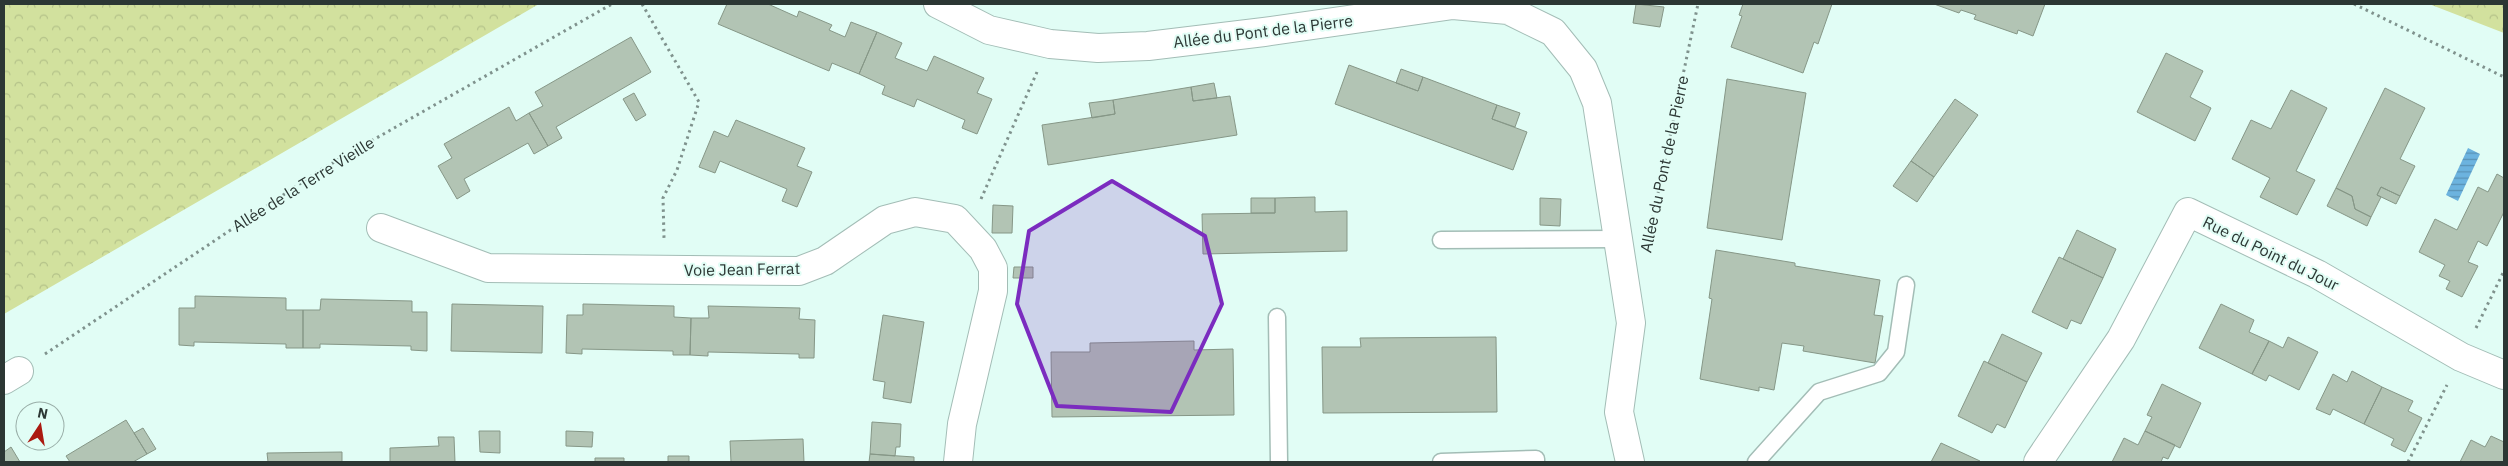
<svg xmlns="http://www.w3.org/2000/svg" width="2508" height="466" viewBox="0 0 2508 466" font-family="'IBM Plex Sans',sans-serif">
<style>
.forest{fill:url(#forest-crowns)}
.water{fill:url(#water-rules)}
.building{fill:#b2c4b4;stroke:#869787}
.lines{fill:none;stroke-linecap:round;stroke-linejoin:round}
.service-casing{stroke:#a3bdb6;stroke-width:19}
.minor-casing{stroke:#a3bdb6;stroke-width:30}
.path{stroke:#7f928d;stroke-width:3;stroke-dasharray:2.5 4;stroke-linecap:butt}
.service{stroke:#fff;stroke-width:16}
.minor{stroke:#fff;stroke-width:28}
.marked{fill:#7b2cbf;fill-opacity:0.2;stroke:#7b2cbf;stroke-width:4;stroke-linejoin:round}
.labels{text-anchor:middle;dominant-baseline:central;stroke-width:4;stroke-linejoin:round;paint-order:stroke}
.street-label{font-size:16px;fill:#2c3734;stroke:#e1fdf5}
</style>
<defs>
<pattern id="forest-crowns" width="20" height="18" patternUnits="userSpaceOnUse" patternTransform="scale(1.25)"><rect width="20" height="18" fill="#d2e19e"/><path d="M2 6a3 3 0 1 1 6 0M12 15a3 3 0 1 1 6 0" fill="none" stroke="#b4c289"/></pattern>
<pattern id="water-rules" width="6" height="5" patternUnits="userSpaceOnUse" patternTransform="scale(1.25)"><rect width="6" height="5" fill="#6cb3df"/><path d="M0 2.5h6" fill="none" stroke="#5992b6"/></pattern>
</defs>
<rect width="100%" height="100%" fill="#e1fdf5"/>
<path class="forest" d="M4 4H539L4 314Z
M2429 4H2504V33Z"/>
<path class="water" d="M2468 148 2480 154 2458 201 2446 195Z"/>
<path class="building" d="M727 4H768L797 17 799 11 832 25 829 30 845 37 851 22 877 32 859 74 832 63 829 71 718 24Z
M1636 4 1664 7 1660 27 1633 23Z
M1743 4H1832L1818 44 1814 42 1803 73 1731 47 1742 16 1739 15Z
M1934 4H2045L2033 36 2018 30 2017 34 1974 19 1976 15 1961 10 1959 13Z
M877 32 902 43 895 58 927 71 934 56 984 78 977 93 992 99 977 134 962 128 965 120 917 99 914 107 882 94 885 86 859 74Z
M631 37 651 72 556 127 562 138 548 146 529 113 543 106 535 92Z
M2166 53 2203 71 2190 97 2211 108 2195 141 2137 112Z
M1349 65 1418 91 1423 77 1497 105 1492 119 1527 132 1513 170 1335 104Z
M1401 69 1423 77 1418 91 1396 83Z
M1727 79 1806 93 1782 240 1707 228Z
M1214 83 1217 98 1193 101 1191 87Z
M1191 87 1193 101 1230 96 1237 135 1048 165 1042 125 1115 114 1113 100Z
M2385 88 2425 108 2400 159 2415 166 2400 196 2381 187 2377 195 2381 197 2371 217 2355 209 2352 196 2336 188Z
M2291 90 2327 108 2296 171 2315 180 2297 215 2260 197 2270 178 2232 159 2251 120 2271 129Z
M634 93 646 115 636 121 623 99Z
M1955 99 1978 115 1934 177 1911 161Z
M1113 100 1115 114 1092 118 1089 103Z
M1497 105 1520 113 1515 127 1492 119Z
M509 107 516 121 529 113 548 146 534 154 528 143 464 179 470 191 457 199 438 166 452 158 444 144Z
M736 120 805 148 797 166 812 172 797 207 782 201 787 189 720 161 715 173 699 167 714 131 728 137Z
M1911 161 1934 177 1917 202 1893 186Z
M2497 174 2504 178V212L2487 246 2478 241 2468 262 2478 266 2462 297 2446 289 2450 281 2439 276 2445 265 2419 252 2435 219 2457 230 2478 187 2488 192Z
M2381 187 2400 196 2396 204 2377 195Z
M2336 188 2352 196 2355 209 2371 217 2367 226 2327 206Z
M1315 197V212L1347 211V251L1203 254 1202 214 1275 213V198Z
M1251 198H1275V213H1251Z
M1540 198 1561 199 1560 226 1540 225Z
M993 205 1013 206 1012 233H992Z
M2077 230 2116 249 2103 278 2063 259Z
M1716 250 1795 263V266L1880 280 1874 315 1883 316 1875 363 1803 351 1804 346 1782 343 1774 390 1759 387V391L1700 379 1712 299 1709 298Z
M2059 257 2103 278 2081 324 2071 320 2067 329 2032 312Z
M1014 267H1033V278H1013Z
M195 296 286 298V310H303V348H286V344L194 342V346L179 345V308H195Z
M321 299 412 301V312H427V351L411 350V346L320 344V348H303V310H320Z
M452 304 543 306 542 353 451 351Z
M583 304 674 306V317L691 318 690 355H673V351L582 349V354L566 353 567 315H583Z
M2221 304 2254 320 2249 332 2269 341 2252 374 2199 348Z
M708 306 800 308 799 319 815 320 814 358H799V354L708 352V356L690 355 691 318H709Z
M883 315 924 322 911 403 883 398 885 382 873 380Z
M2002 334 2042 353 2027 382 1988 363Z
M1496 337 1497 412 1323 413 1322 347H1361L1360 338Z
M2288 337 2318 352 2299 390 2269 375 2266 381 2252 374 2269 341 2283 348Z
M1194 341V350L1233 349 1234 415 1052 417 1051 352H1090V343Z
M1984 361 2027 382 2005 428 1997 424 1992 433 1958 416Z
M2352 371 2382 387 2364 424 2333 409 2330 415 2316 409 2333 374 2347 382Z
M2162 384 2201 403 2180 448 2145 431 2152 417 2147 415Z
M2382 387 2413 401 2408 411 2422 418 2405 452 2391 445 2394 439 2364 424Z
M126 420 147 454 133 462H70L66 456Z
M872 422 901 424 900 447H896L895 456 870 454Z
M143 428 156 449 147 454 134 433Z
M479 431H500V453L480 452Z
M566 431 593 432 592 447 566 446Z
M2145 431 2175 445 2168 459 2163 457 2161 462H2112L2124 438 2138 445Z
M2491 436 2504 442V462H2460L2471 440 2485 447Z
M438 437H454L455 462H390V448L439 446Z
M803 439 804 462H731L730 441Z
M1941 443 1980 461V462H1931Z
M11 447 20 462H4V452Z
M342 452V462H268L267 453Z
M870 454 914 457V462H869Z
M668 456H689V462H668Z
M595 458H624V462H595Z"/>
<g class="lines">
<g class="service-casing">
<path id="service" d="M1441 240 1618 239
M1277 317 1279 462
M1441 462 1536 459V462
M1756 462 1819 392 1879 373 1896 352 1906 285"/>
</g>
<g class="minor-casing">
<path id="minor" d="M938 4 989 30 1050 44 1098 48 1148 46 1264 32 1453 5 1508 10 1553 32 1583 69 1597 103 1631 323 1619 412 1630 462
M381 228 488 268 799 271 825 261 885 220 915 212 955 219 983 249 993 268V291L962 424 958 462
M4 380 19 371
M2038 462 2121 339 2188 212 2317 274 2461 357 2504 375"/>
</g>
<path class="path" d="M642 4 699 102 677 170 663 198 664 238
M2354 4 2504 77
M981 199 1037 72
M1650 231 1698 4
M2476 328 2504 271
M45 354 322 169 612 4
M2408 462 2447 385"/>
<use href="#service" class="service"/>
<use href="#minor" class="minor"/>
</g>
<path class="marked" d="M1112 181 1205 236 1222 304 1171 412 1057 406 1017 304 1029 231Z"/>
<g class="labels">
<g class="street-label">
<text transform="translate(1263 31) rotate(-7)">Allée du Pont de la Pierre</text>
<text transform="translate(1664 164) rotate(-78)">Allée du Pont de la Pierre</text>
<text transform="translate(303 184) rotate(-32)">Allée de la Terre Vieille</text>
<text transform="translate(2271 253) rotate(26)">Rue du Point du Jour</text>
<text transform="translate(742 269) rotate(-1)">Voie Jean Ferrat</text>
</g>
</g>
<rect width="2508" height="466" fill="none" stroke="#2c3734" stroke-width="10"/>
<g transform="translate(40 426) rotate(12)"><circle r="24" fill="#e1fdf5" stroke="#99aea8"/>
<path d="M0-4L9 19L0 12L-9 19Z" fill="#ab1a11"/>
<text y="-8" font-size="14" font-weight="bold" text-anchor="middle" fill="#2c3734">N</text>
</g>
</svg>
